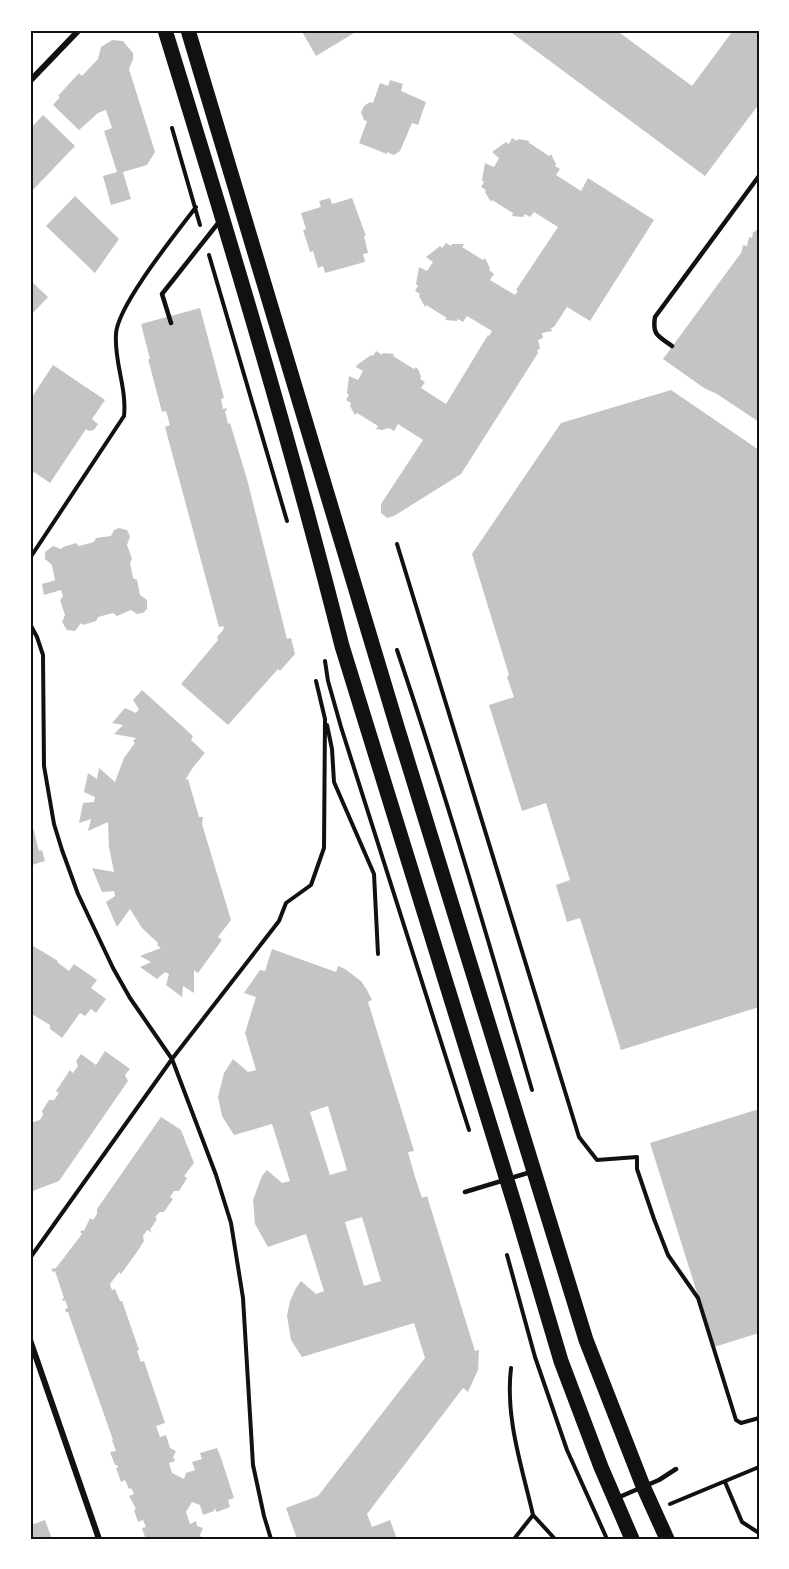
<svg xmlns="http://www.w3.org/2000/svg" width="789" height="1569" viewBox="0 0 789 1569" font-family="'Source Serif 4',serif">
<style>
.building{fill:#c4c4c4;fill-rule:evenodd}
.lines{fill:none;stroke-linecap:round;stroke-linejoin:round}
.path{stroke:#111;stroke-width:4}
.service{stroke:#111;stroke-width:4.5}
.minor{stroke:#111;stroke-width:6}
.primary{stroke:#111;stroke-width:15}
.neatline{fill:none;stroke:#111;stroke-width:2}
</style>
<rect width="100%" height="100%" fill="#fff"/>
<path class="building" d="M301 30H359L316 56Z
M508 30H616L692 86 732 32 731 30H759V104L705 176Z
M112 40 123 41 133 53V59L129 69 155 152 147 165 123 172 131 199 111 205 103 176 117 172 104 131 112 128 106 110 98 113 79 130 53 105 60 97 58 96 79 73 82 76 98 59 101 47Z
M390 80 403 84 401 91 426 102 418 125 412 123 400 151 394 155 387 152V154L359 143 367 121 364 120 361 112 364 106 370 102 373 103 380 83 388 86Z
M43 115 75 146 30 193V129Z
M512 138 517 141 518 139 530 141 528 142 549 156 551 154 556 164 555 166 560 169 556 175 581 191 588 178 654 220 590 321 567 307 554 327 551 328 552 331 542 333 543 338 538 340 540 349 537 350 538 353 461 474 394 516 387 518 381 513V504L423 440 398 424 394 431 389 428 382 430 376 429 378 426 357 413 355 415 350 406 351 403 346 400 349 395 347 393 349 376 358 380 363 371 356 367 357 365 371 355 373 356 376 351 382 355 383 353 394 354 393 356 414 369 416 367 419 371 421 377 420 379 425 382 421 388 446 404 488 335 489 336 492 331 467 316 463 322 458 319 457 321 445 320 447 318 426 305 425 307 419 296 420 294 415 291 418 286 416 284 419 267 427 271 433 262 426 257 440 246 442 248 446 243 451 246 452 244H464L462 247 483 260 485 258 490 268 489 270 494 274 490 280 515 295 518 291 516 290 558 227 534 212 530 217 525 214 523 217 512 216 513 213 492 200 491 202 485 192 486 190 481 187 484 182 482 180 485 163 494 167 499 158 492 152 506 142 509 144Z
M75 196 119 239 95 273 46 226Z
M330 198 332 204 352 198 366 236H364L368 253 363 254 365 262 325 273 323 266 318 268 313 251 310 252 303 230 306 229 301 213 321 207 319 201Z
M759 223V422L717 394 704 388 663 359 741 253 743 245 747 246 749 237 752 238 753 232 756 231Z
M30 280 48 297 30 316Z
M200 308 224 398 221 399 223 409 226 408 227 410 225 411 228 424 230 423 247 479 287 639 291 638 295 654 280 671 278 669 228 725 181 684 218 640 217 637 223 630 224 626 219 627 165 427 170 425 166 411 162 412 148 359H150L141 324Z
M53 365 105 400 92 419 98 424 94 430 89 431 86 429 50 483 34 472 32 475 30 474V400Z
M671 390 759 450V1007L621 1050 580 918 567 922 556 885 570 880 546 803 522 811 489 705 514 697 507 677 509 675 472 554 561 423Z
M119 528 127 530 130 536 127 545 132 559 130 563 133 578 137 580 140 595 147 600V609L143 613 137 614 131 610 117 616 113 613 98 617 96 621 83 625 81 623 75 631 67 630 62 622 65 615 60 600 63 596 61 590 44 595 42 584 59 579 55 580 52 565 45 559V552L53 546 61 549 63 547 76 543 79 546 94 542 96 538 111 536 114 530Z
M142 690 193 736 191 740 205 753 194 766 185 780 188 779 199 817H203L202 824 231 920 218 937 222 940 198 973 194 970V993L183 986 182 997 166 985 169 974 165 972 157 979 140 967 151 962 140 956 161 948 157 945 158 943 142 928 130 909 117 927 106 902 115 896 114 891 102 892 92 868 114 872 109 847 108 822 88 831 91 819 79 823 83 803 94 802 95 797 84 792 88 773 97 779 99 768 115 782 124 758 135 743 133 741 136 738 114 734 123 725 112 723 125 708 136 713 139 709 133 700Z
M30 816 39 851 42 850 45 861 32 865 30 859Z
M30 944 58 961 57 962 69 971 74 964 97 980 91 988 106 999 96 1013 91 1009 85 1016 80 1013 62 1038 50 1029V1025L30 1013 33 1008 30 1006Z
M272 949 336 972 338 966 345 969 361 981 367 990 372 1000 368 1002 414 1151 408 1152 415 1177 422 1198 427 1196 475 1351 479 1350 478 1370 468 1392 463 1388 367 1514 372 1527 390 1520 397 1539H297L286 1508 318 1496 425 1358 414 1323 302 1357 291 1340 287 1316 290 1301 296 1288 301 1281 316 1294 324 1291 306 1234 268 1247 255 1224 253 1200 262 1176 267 1170 282 1183 290 1181 272 1124 234 1135 222 1116 218 1097 224 1073 233 1059 248 1072 256 1070 245 1033 256 997 244 993 260 970 265 971ZM328 1106 347 1170 330 1175 310 1112ZM362 1217 381 1281 364 1286 345 1222Z
M105 1051 130 1069 125 1075 128 1081 59 1181 30 1192V1123L40 1120 43 1115 42 1111 49 1100H54L59 1093 56 1091 70 1070 73 1073 78 1066 76 1061 81 1054 96 1065Z
M759 1109V1333L714 1347 650 1143Z
M161 1117 181 1130 194 1163 184 1176 187 1178 179 1191H174L170 1197 173 1199 164 1212H160L155 1217 157 1219 150 1230 153 1233 147 1230 143 1236 144 1241 137 1252 121 1274 119 1272 110 1284 112 1290 115 1289 120 1301H122L139 1350 137 1351 141 1362 144 1361 165 1423 156 1426 160 1437 166 1435 170 1448 176 1451 173 1457 175 1461 169 1463 172 1473 184 1479 186 1473 195 1470 192 1462 202 1459 200 1453 217 1448 221 1458 234 1498 228 1500 230 1507 217 1512 214 1508V1511L203 1515 200 1505 192 1502 186 1512 190 1524 196 1521 197 1526 203 1528 200 1535 202 1539H141L145 1537 142 1528 146 1527 143 1520 138 1522 134 1510 136 1509 129 1496 134 1494 131 1488 129 1489 125 1480 121 1482 116 1468H118L117 1465H115L110 1452 116 1451 112 1440H113L68 1312H66L65 1309 68 1308 65 1300 63 1301 62 1299 64 1298 55 1271 53 1272 51 1269 56 1268 82 1234 80 1232 82 1230 84 1231 90 1218 93 1220 97 1214V1209Z
M45 1520 52 1539H30V1521L34 1524Z"/>
<g class="lines">
<path class="path" d="M172 128 200 225
M209 255 287 521
M397 544 579 1137 597 1160 637 1157V1169L654 1219 668 1255 698 1298 736 1420 741 1423 759 1418
M30 558 124 416C127 388 114 362 116 334 117 306 177 232 196 207
M30 624 37 637 43 655 44 766 54 824 62 850 78 894 113 968 130 998 172 1059 216 1175 231 1223 243 1298 253 1465 264 1516 271 1539
M397 650C446 795 489 943 532 1090
M325 661 328 681 341 727 469 1130
M327 725 332 749 334 782 374 874 378 954
M507 1255 535 1357 567 1450 607 1539
M30 1258 172 1059 279 921 286 903 311 885 324 848 325 719 316 681
M511 1368C505 1418 522 1467 533 1515
M725 1482 742 1522 759 1533
M670 1504 759 1467
M514 1539 533 1515 555 1539"/>
<path class="service" d="M171 323 162 294 219 222
M672 346C658 336 652 335 655 317L759 176
M465 1192 531 1172
M617 1498 659 1480 676 1469"/>
<path class="minor" d="M30 81 79 30
M30 1340 99 1539"/>
<path class="primary" d="M165 30C228 234 290 439 342 646L515 1206 561 1361 601 1467 632 1539
M188 30 398 730 586 1340 643 1486 667 1539"/>
</g>
<rect width="789" height="1569" fill="none" stroke="#ffffff" stroke-width="63"/>
<rect x="32" y="32" width="726" height="1506" class="neatline"/>
</svg>
